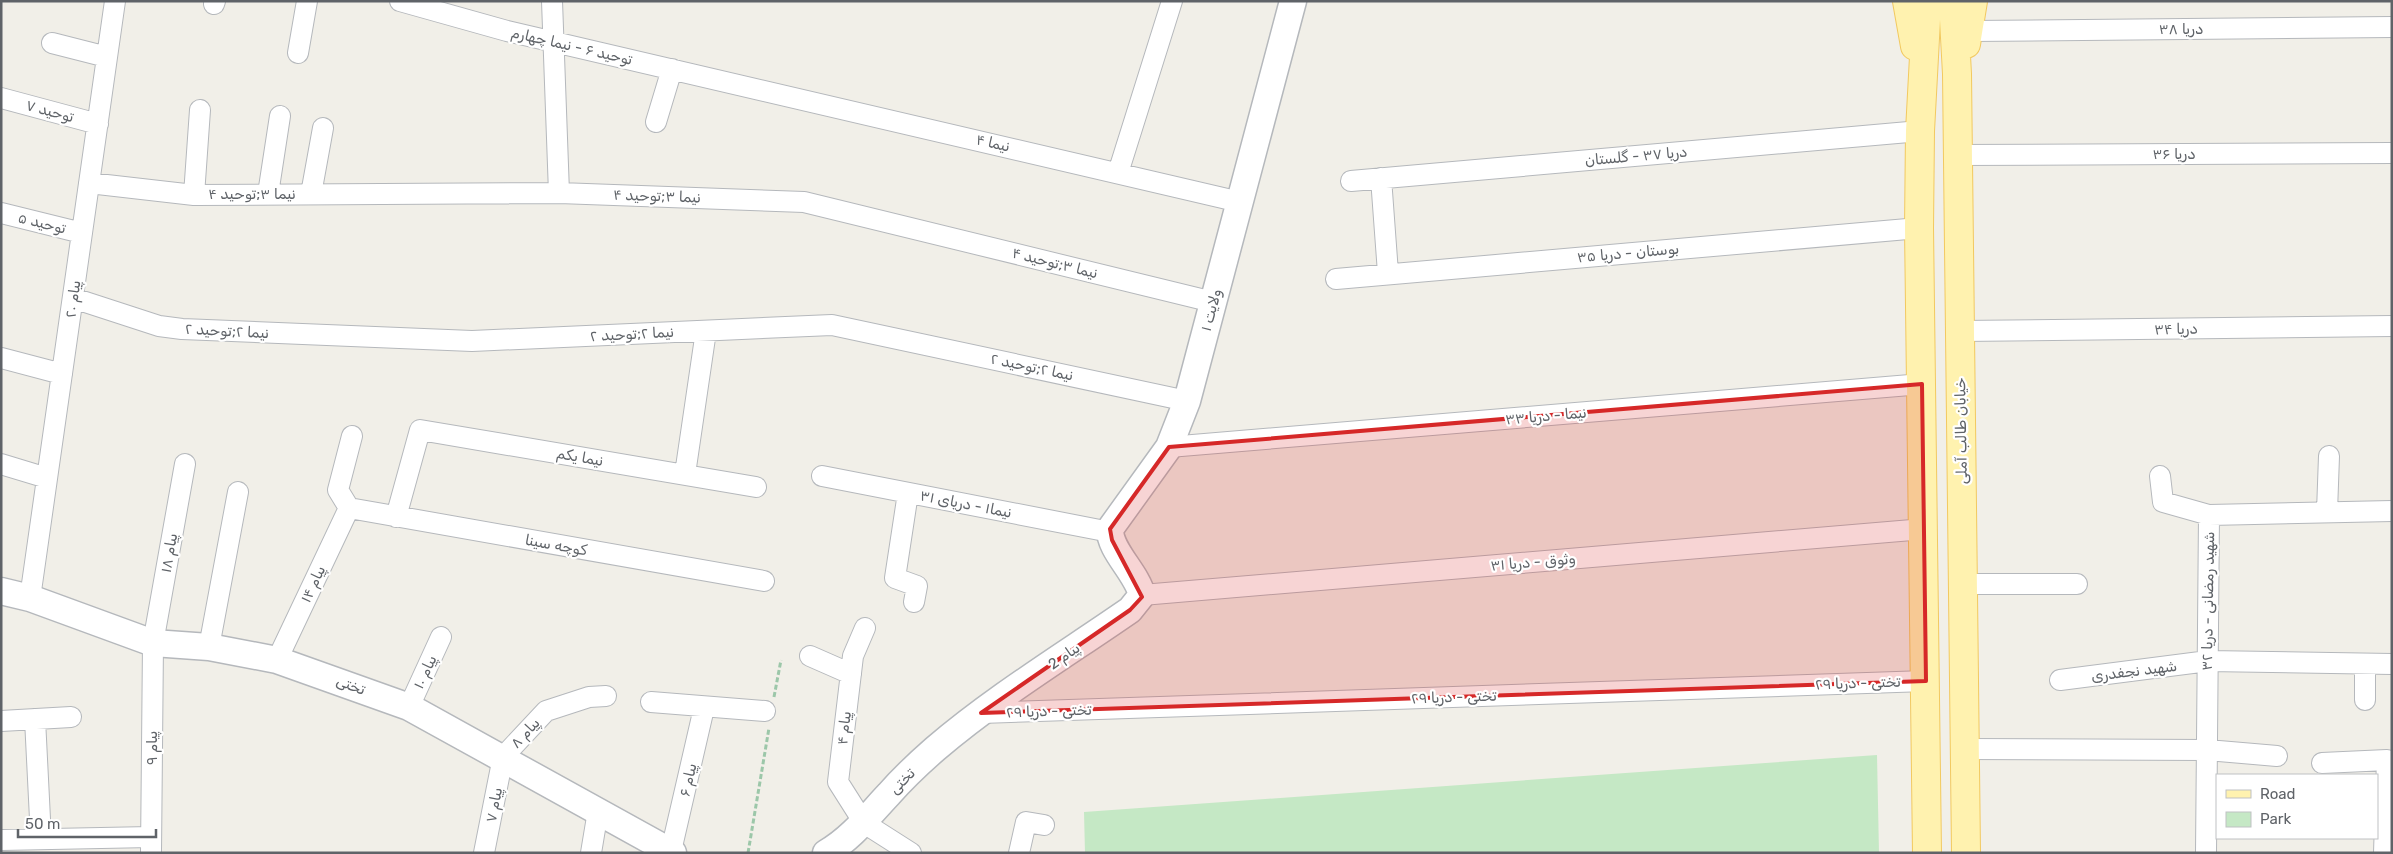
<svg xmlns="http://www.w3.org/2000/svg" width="2393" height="854" viewBox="0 0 2393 854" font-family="Rubik,'Noto Sans Arabic',sans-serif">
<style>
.green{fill:#c5e8c5}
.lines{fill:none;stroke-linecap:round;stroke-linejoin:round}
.minor-casing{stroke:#b5b8bc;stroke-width:22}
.tertiary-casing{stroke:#b5b8bc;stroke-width:29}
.primary-casing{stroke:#f2c960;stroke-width:30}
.path{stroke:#9cc7a9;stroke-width:3;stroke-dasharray:5 2.5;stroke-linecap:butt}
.minor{stroke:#fff;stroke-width:20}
.tertiary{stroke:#fff;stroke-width:26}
.primary{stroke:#fff2af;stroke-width:28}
.marked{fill:#d62828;fill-opacity:0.2;stroke:#d62828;stroke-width:4;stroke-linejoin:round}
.labels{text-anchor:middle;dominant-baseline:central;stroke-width:4.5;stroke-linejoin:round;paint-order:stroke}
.street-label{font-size:15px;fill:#5f6368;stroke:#fff}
</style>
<rect width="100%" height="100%" fill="#f1efe8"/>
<path class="green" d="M1877 755 1879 853H1085L1084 812Z"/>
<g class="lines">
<g class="minor-casing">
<path id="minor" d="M400 1 507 31 1240 202
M552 1 559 193
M214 4 215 1
M1970 31 2392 27
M52 43 107 57
M298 53 307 1
M1 98 98 124
M656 122 672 69
M1956 155 2392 153
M1118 173 1172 1
M1381 178 1388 273
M1351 181 1920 131
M89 183 194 195 559 193 804 202 1213 302
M268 194 280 116
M311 194 323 128
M194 195 200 110
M1 213 82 233
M1336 279 1919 228
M73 298 159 326 182 329 472 341 832 325 1187 401
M1960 331 2392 326
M1 358 62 374
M1169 447 1922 384
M1 464 47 478
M685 474 706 331
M822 476 1110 532
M2160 476 2163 502 2209 515 2392 511
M908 493 895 578 917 586 914 602
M349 508 764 581
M349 508 338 490 352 436
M2327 512 2329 456
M396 517 420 430 756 487
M1963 584H2077
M1142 595 1924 529
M30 598 115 1
M865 628 853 656 838 782 864 823 911 853
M209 647 238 492
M810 656 851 674
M277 660 349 508
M2365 664V700
M2060 680 2208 661 2392 664
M651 702 765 711
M409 707 441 637
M981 713 1926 681
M35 719 41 839
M1 721 71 717
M1965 749 2207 750 2277 756
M2322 763 2387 760 2384 853
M1 840 151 837
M671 851 704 708
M151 853 153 643 185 464
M484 853 503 757 546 711 589 697 606 696
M591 853 598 811
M1019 853 1026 822 1044 825
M2206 853 2209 515"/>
</g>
<g class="tertiary-casing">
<path id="tertiary" d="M1 591 30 598 153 643 209 647 277 660 409 707 673 853
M826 853C852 838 869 815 889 794 903 778 919 763 935 749 996 697 1065 655 1130 610L1142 595C1137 573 1109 550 1110 529L1169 447 1187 401 1293 1"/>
</g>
<g class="primary-casing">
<path id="primary" d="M1907 1 1915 46
M1953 1 1957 74 1966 853
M1966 44 1973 1
M1927 853 1919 228 1920 131 1927 1"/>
</g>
<path class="path" d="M774 697 781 660
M748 853 769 728"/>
<use href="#minor" class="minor"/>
<use href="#tertiary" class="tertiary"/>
<use href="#primary" class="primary"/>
</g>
<path class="marked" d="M1922 384 1926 681 981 713 1130 610 1142 597 1112 540 1110 529 1169 447Z"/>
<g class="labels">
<g class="street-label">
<text x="2181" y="29">دریا ۳۸</text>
<text transform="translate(572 46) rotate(13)">توحید ۶ - نیما چهارم</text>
<text transform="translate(50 111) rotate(15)">توحید ۷</text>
<text transform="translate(993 143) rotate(13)">نیما ۴</text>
<text x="2174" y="154">دریا ۳۶</text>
<text transform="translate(1636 156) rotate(-5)">دریا ۳۷ - گلستان</text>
<text x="252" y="194">نیما ۳;توحید ۴</text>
<text transform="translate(657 196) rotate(2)">نیما ۳;توحید ۴</text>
<text transform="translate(42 223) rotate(14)">توحید ۵</text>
<text transform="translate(1628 253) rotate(-5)">بوستان - دریا ۳۵</text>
<text transform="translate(1055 263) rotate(14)">نیما ۳;توحید ۴</text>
<text transform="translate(73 299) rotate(-82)">پیام ۲۰</text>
<text transform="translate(1211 310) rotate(-75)">ولایت ۱</text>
<text transform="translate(2176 329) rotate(-1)">دریا ۳۴</text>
<text transform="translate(227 331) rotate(3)">نیما ۲;توحید ۲</text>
<text transform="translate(632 334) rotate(-3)">نیما ۲;توحید ۲</text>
<text transform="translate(1032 367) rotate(12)">نیما ۲;توحید ۲</text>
<text transform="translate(1546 416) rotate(-5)">نیما - دریا ۳۳</text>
<text transform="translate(1961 431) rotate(-91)">خیابان طالب آملی</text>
<text transform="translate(580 457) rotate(10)">نیما یکم</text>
<text transform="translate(966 504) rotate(11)">نیما۱ - دریای ۳۱</text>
<text transform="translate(556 545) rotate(10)">کوچه سینا</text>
<text transform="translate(169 553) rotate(-80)">پیام ۱۸</text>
<text transform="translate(1533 562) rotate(-5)">وثوق - دریا ۳۱</text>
<text transform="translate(313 584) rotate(-65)">پیام ۱۴</text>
<text transform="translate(2208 601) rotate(-89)">شهید رمضانی - دریا ۳۲</text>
<text transform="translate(1064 656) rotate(-35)">پیام 2</text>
<text transform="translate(2134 671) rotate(-7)">شهید نجفدری</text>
<text transform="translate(425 672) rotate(-65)">پیام ۱۰</text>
<text transform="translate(1858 683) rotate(-2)">تختی - دریا ۲۹</text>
<text transform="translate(351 685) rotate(21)">تختی</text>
<text transform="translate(1454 697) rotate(-2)">تختی - دریا ۲۹</text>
<text transform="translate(1049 711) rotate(-2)">تختی - دریا ۲۹</text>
<text transform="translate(844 728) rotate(-83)">پیام ۴</text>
<text transform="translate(525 733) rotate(-47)">پیام ۸</text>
<text transform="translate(152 748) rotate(-90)">پیام ۹</text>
<text transform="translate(688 780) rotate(-77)">پیام ۶</text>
<text transform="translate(902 781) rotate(-45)">تختی</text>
<text transform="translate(494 805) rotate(-79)">پیام ۷</text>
</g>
</g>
<rect width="2393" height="854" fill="none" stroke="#5f6368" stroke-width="5"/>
<rect x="2216" y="774" width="162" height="65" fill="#ffffff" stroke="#bfc1c3"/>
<rect x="2226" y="790" width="25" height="8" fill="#fff2af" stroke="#bfc1c3"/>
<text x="2260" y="799" font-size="15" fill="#5f6368">Road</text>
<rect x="2226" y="812" width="25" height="15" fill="#c5e8c5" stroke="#bfc1c3"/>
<text x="2260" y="824" font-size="15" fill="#5f6368">Park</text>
<path d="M18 829v8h138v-8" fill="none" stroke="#5f6368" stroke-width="2.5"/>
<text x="25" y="829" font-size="15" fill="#5f6368" stroke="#ffffff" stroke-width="4" paint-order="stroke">50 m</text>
</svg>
